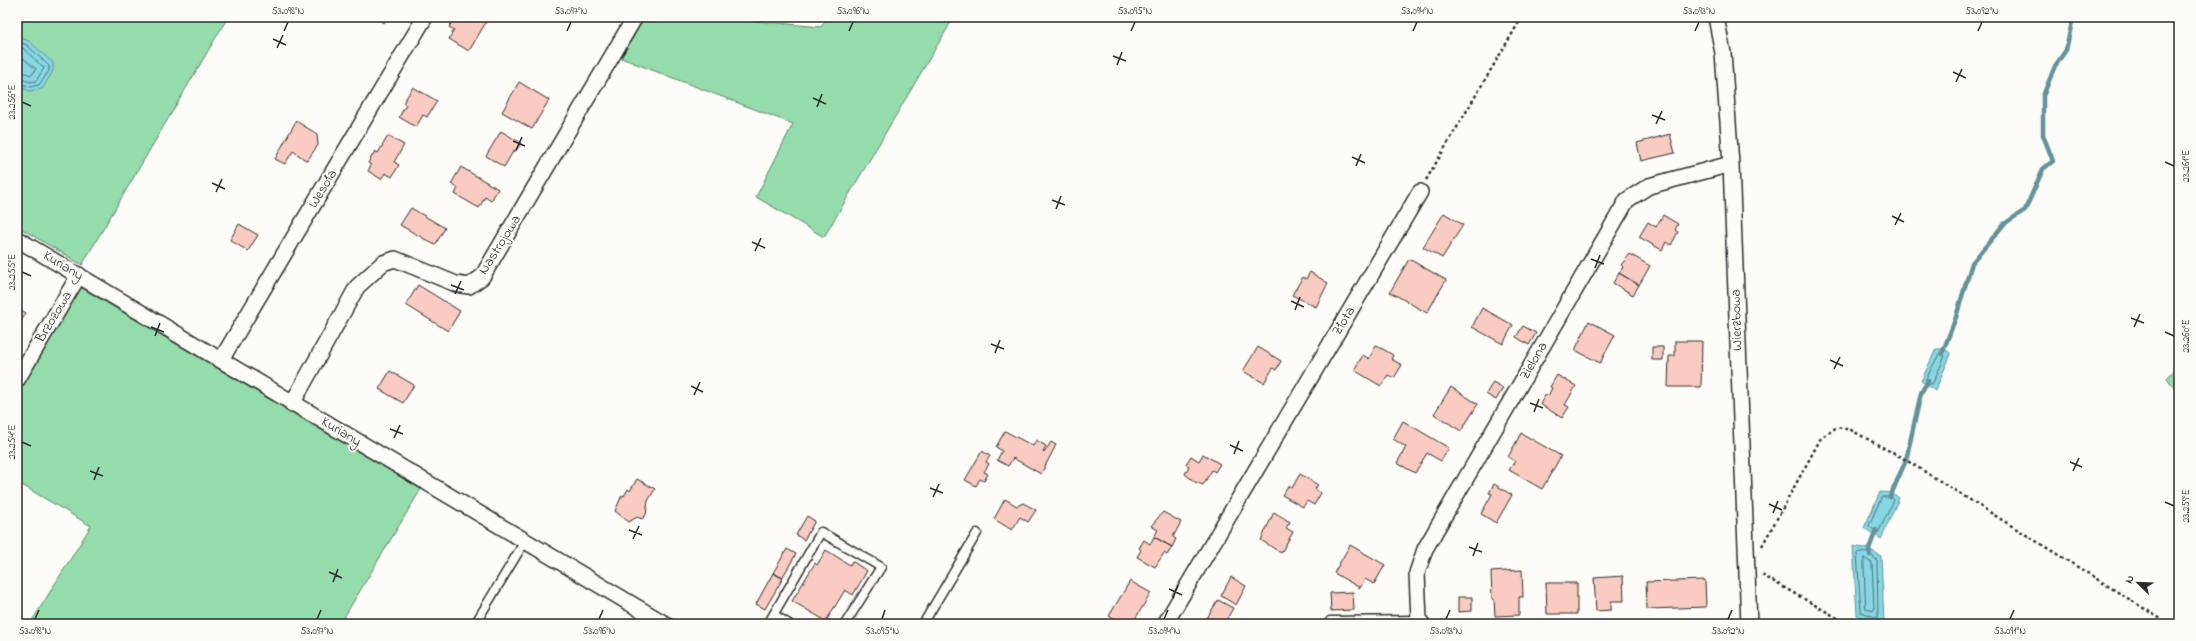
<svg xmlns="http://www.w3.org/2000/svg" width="2196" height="641" viewBox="0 0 2196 641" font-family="'Indie Flower',sans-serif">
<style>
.green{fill:#94dcab;stroke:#60846b}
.water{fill:#87d6e4;stroke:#62929a}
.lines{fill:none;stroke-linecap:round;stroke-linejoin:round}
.shore{stroke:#506f75;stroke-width:1}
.stream{stroke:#62929a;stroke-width:4.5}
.building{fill:#facbc1;stroke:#2b2b2b}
.service-casing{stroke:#2b2b2b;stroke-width:11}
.minor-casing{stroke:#2b2b2b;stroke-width:18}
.path{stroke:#2b2b2b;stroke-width:2.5;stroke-dasharray:3 3;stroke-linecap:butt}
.service{stroke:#fdfcf7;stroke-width:8}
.minor{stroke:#fdfcf7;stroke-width:15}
.ticks{fill:none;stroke:#2b2b2b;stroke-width:1.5}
.labels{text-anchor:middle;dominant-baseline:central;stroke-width:4;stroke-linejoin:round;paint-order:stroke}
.street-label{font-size:14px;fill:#2b2b2b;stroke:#fdfcf7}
.neatline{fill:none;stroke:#2b2b2b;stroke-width:1.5}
.ticks-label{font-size:10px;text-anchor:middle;fill:#2b2b2b}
</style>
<rect width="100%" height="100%" fill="#fdfcf7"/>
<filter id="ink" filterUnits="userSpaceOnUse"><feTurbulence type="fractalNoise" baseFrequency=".025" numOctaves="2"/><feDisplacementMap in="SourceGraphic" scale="8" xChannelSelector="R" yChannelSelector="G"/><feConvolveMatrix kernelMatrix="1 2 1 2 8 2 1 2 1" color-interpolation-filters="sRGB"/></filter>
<g filter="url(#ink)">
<path class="green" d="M17 17H228L82 265 17 226Z
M645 17H713L821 27 827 17H954L824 237 756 197 793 124 621 58Z
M80 287 421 489 340 624H30L91 526 17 482V393Z
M2179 365V394L2167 378Z"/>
<path class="water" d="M17 37 29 41 53 63V71L42 89 29 91 17 85Z
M1936 349H1945L1951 354 1935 391 1921 381Z
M1880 492 1892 493 1899 498 1881 539 1864 528Z
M1853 546 1869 549 1881 556 1884 621 1879 623 1857 615Z"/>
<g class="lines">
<path class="shore" d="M17 41 27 45 49 66V71L39 85 30 87 17 82
M17 46 24 49 44 68 36 81 30 82 17 77
M17 53 36 69 32 75 17 71
M1940 353 1945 356 1933 383 1931 384 1926 380Z
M1882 497H1890L1894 500 1878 533 1869 526Z
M1859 552 1868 553 1877 560 1878 618 1861 612 1857 554Z
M1864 558 1872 563 1874 609 1873 611 1866 608Z"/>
<path class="stream" d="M1942 354 1956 317 1972 263 2004 224 2025 210 2043 169 2053 161 2043 135V96L2055 66 2066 50 2073 17
M1890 497 1906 460 1921 393 1928 381
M1870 555 1869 549 1876 530"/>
</g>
<path class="building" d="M373 17H388L384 23Z
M455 17H489L469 51 449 39 454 30 449 27Z
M519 82 549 100 532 129 502 112Z
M413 87 437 101 427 117 423 115 416 127 399 117 406 105 403 103Z
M296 121 317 134 318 145 307 161 293 151 285 164 275 159Z
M501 131 521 143 516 151 514 150 504 167 486 156Z
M1670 134 1675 153 1641 161 1637 143Z
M388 136 404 145 394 162 399 165 392 177 385 173 381 179 368 171 371 165 368 163 375 151 378 153Z
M461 167 498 189 491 201 485 197 479 208 455 194 458 188 451 184Z
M411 208 445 228 435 245 400 225Z
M1444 213 1463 225 1442 258 1423 247Z
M1663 215 1678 224 1675 230 1678 232 1671 245 1666 242 1662 250 1639 237 1648 222 1656 227Z
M239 224 258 235 248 251 230 240Z
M1630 254 1650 266 1639 285 1619 273 1623 267 1621 265Z
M1409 259 1446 280 1427 313 1390 292Z
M1310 272 1328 283 1316 307 1292 295 1303 277 1306 279Z
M1619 273 1639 285 1633 295 1613 283Z
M418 285 460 311 448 331 406 305Z
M17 308 26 313 17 328Z
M1482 308 1513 325 1503 344 1472 327Z
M1589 321 1615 335 1600 363 1575 350Z
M1523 326 1536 333 1529 345 1516 337Z
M1675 341H1702L1701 387H1668L1669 356H1675Z
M1376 345 1393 355 1391 359 1402 365 1394 378 1388 375 1381 386 1354 370 1363 355 1369 359Z
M1258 347 1281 361 1276 370 1273 368 1264 383 1243 371Z
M1652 347H1663V360H1652Z
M390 371 414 385 403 403 379 389Z
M1557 375 1576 386 1565 405 1569 407 1562 418 1540 404 1546 394 1548 396 1552 388 1550 387Z
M1493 382 1503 388 1496 400 1486 394Z
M1451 387 1478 404 1461 431 1434 414Z
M1403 421 1449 448 1441 461 1427 453 1415 473 1397 463 1406 447 1393 439Z
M1005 431 1033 446 1036 440 1046 446 1043 452 1044 453 1051 442 1056 445 1041 474 1013 458 1008 466 997 460 1002 451 996 447Z
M1521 433 1561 456 1542 489 1509 470 1515 461 1508 457Z
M982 451 990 456 986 462 989 464 984 472 988 474 984 481 980 479 976 486 965 480Z
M1203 454 1220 464 1215 472 1212 470 1203 485 1195 482 1185 474 1189 466 1186 464 1191 456 1199 461Z
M1300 474 1318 485 1315 489 1321 493 1314 505 1307 501 1303 507 1282 495 1288 486 1292 488Z
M637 479 655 489 648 501 646 515 642 519 637 517 629 522 615 511 622 495 624 496 628 489 630 491Z
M1494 484 1512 495 1496 523 1481 514 1492 494 1489 493Z
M1005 499 1017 506 1023 503 1036 510 1028 522 1020 517 1012 530 994 519Z
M1163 512 1181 522 1173 537 1176 539 1172 547 1154 537 1158 530 1151 526Z
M1274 512 1290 522 1286 528 1293 532 1281 553 1261 540Z
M807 516 815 521 804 540 796 535Z
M1154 537 1172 547 1167 555 1164 553 1155 567 1137 557 1141 550 1139 548 1144 540 1150 544Z
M1350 545 1385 565 1374 584 1365 579 1360 588 1334 573Z
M787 549 796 554 782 578 773 573Z
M826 550 850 565 852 561 867 571 853 595 845 590 826 621 792 601 815 563 817 565Z
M1522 570 1523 597H1519V615L1495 616 1494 599H1492L1491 572Z
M773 573 783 578 765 609 756 604Z
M1623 576 1624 601H1611V610L1596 611 1594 578Z
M1231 577 1246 586 1236 605 1221 596Z
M1705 580 1706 607 1647 609 1646 582Z
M1130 581 1151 593 1132 624H1123L1109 616Z
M1546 583H1577V614H1547Z
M1353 592 1354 610 1331 611 1330 593Z
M1458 597H1472V611L1458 612Z
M1218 600 1233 608 1224 624H1217L1207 618Z"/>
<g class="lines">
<g class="service-casing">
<path id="service" d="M774 615 789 624
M1330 621 1419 620
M475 624 525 541
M768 624 821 532 881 567 845 624
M923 624 977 533"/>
</g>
<g class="minor-casing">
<path id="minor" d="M1716 17 1723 53 1731 164 1749 624
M17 239 665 624
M221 360 425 17
M17 380 79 275
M292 404 357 287 383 263 395 259 456 284 469 286 482 277 635 17
M1165 624 1420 192
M1422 624 1419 620 1417 573 1425 549 1627 200 1649 186 1731 164"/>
</g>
<path class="path" d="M1426 180 1522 17
M1762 546 1821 438 1837 427 1851 430 1906 460 2169 624
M1762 575 1848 624"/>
<use href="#service" class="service"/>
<use href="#minor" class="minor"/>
</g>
</g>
<path class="ticks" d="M284 31 288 22M567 31 571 22M849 31 853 22M1131 31 1135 22M1413 31 1417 22M1695 31 1699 22M1978 31 1982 22M273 39 286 45M277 48 283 35M1113 56 1126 61M1117 65 1122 52M1953 72 1966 78M1956 82 1962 69M813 98 826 104M22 102 31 106M817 107 822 94M1652 115 1665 120M1656 124 1662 111M513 141 525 146M516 150 522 137M1352 157 1365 163M2165 162 2174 166M1356 166 1361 154M212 183 225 189M216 192 222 179M1052 200 1065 205M1056 209 1061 196M1892 216 1904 222M1895 225 1901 213M752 242 765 248M755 251 761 238M1591 259 1604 264M1595 268 1600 255M22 272 31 276M451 285 464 290M455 294 461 281M1291 301 1304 307M1295 310 1300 297M2131 318 2144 323M151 327 164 332M2134 327 2140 314M2165 332 2174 336M155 336 160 323M991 344 1004 349M995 353 1000 340M1830 360 1843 366M1834 369 1840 357M691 386 703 392M694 395 700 382M1530 403 1543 408M1534 412 1539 399M390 429 403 434M394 438 400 425M22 442 31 446M1230 445 1243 451M1234 454 1239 441M2070 462 2082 467M90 471 103 476M2073 471 2079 458M94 480 99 467M930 488 943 493M933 497 939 484M2165 502 2174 506M1769 504 1782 510M1773 513 1778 501M629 530 642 535M633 539 639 526M1469 547 1482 552M1473 556 1478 543M329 572 342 578M333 582 338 569M1169 589 1182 595M1173 598 1178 585M35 619 39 610M317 619 321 610M599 619 603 610M882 619 885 610M1164 619 1168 610M1446 619 1450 610M1728 619 1732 610M2010 619 2014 610"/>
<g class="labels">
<g class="street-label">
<text transform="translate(323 189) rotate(-59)">Wesoła</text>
<text transform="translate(500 245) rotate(-58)">Nastrojowa</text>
<text transform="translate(63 266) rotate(31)">Kuriany</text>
<text transform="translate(54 317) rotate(-59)">Brzozowa</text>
<text transform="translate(1737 320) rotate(-92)">Wierzbowa</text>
<text transform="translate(1344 321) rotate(-59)">Złota</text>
<text transform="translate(1534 361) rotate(-60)">Zielona</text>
<text transform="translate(341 432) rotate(31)">Kuriany</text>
</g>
</g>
<rect width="2196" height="641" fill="none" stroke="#fdfcf7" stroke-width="44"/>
<g transform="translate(2138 583) rotate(293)" stroke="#fdfcf7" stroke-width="3" paint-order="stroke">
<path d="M0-3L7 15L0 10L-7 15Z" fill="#2b2b2b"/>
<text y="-6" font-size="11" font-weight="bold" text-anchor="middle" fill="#2b2b2b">N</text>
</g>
<rect x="22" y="22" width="2152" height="597" class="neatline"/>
<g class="ticks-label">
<text x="288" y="14">53.098°N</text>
<text x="571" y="14">53.097°N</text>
<text x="853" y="14">53.096°N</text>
<text x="1135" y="14">53.095°N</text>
<text x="1417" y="14">53.094°N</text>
<text x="1699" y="14">53.093°N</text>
<text x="1982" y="14">53.092°N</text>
<text transform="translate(11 102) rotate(-90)" y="4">23.256°E</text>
<text transform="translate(2185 166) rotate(-90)" y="4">23.261°E</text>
<text transform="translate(11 272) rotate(-90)" y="4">23.255°E</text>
<text transform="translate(2185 336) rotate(-90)" y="4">23.260°E</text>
<text transform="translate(11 442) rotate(-90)" y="4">23.254°E</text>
<text transform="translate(2185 506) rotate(-90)" y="4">23.259°E</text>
<text x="35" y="634">53.098°N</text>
<text x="317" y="634">53.097°N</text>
<text x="599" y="634">53.096°N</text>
<text x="882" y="634">53.095°N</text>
<text x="1164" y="634">53.094°N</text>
<text x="1446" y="634">53.093°N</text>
<text x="1728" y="634">53.092°N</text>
<text x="2010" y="634">53.091°N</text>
</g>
</svg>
